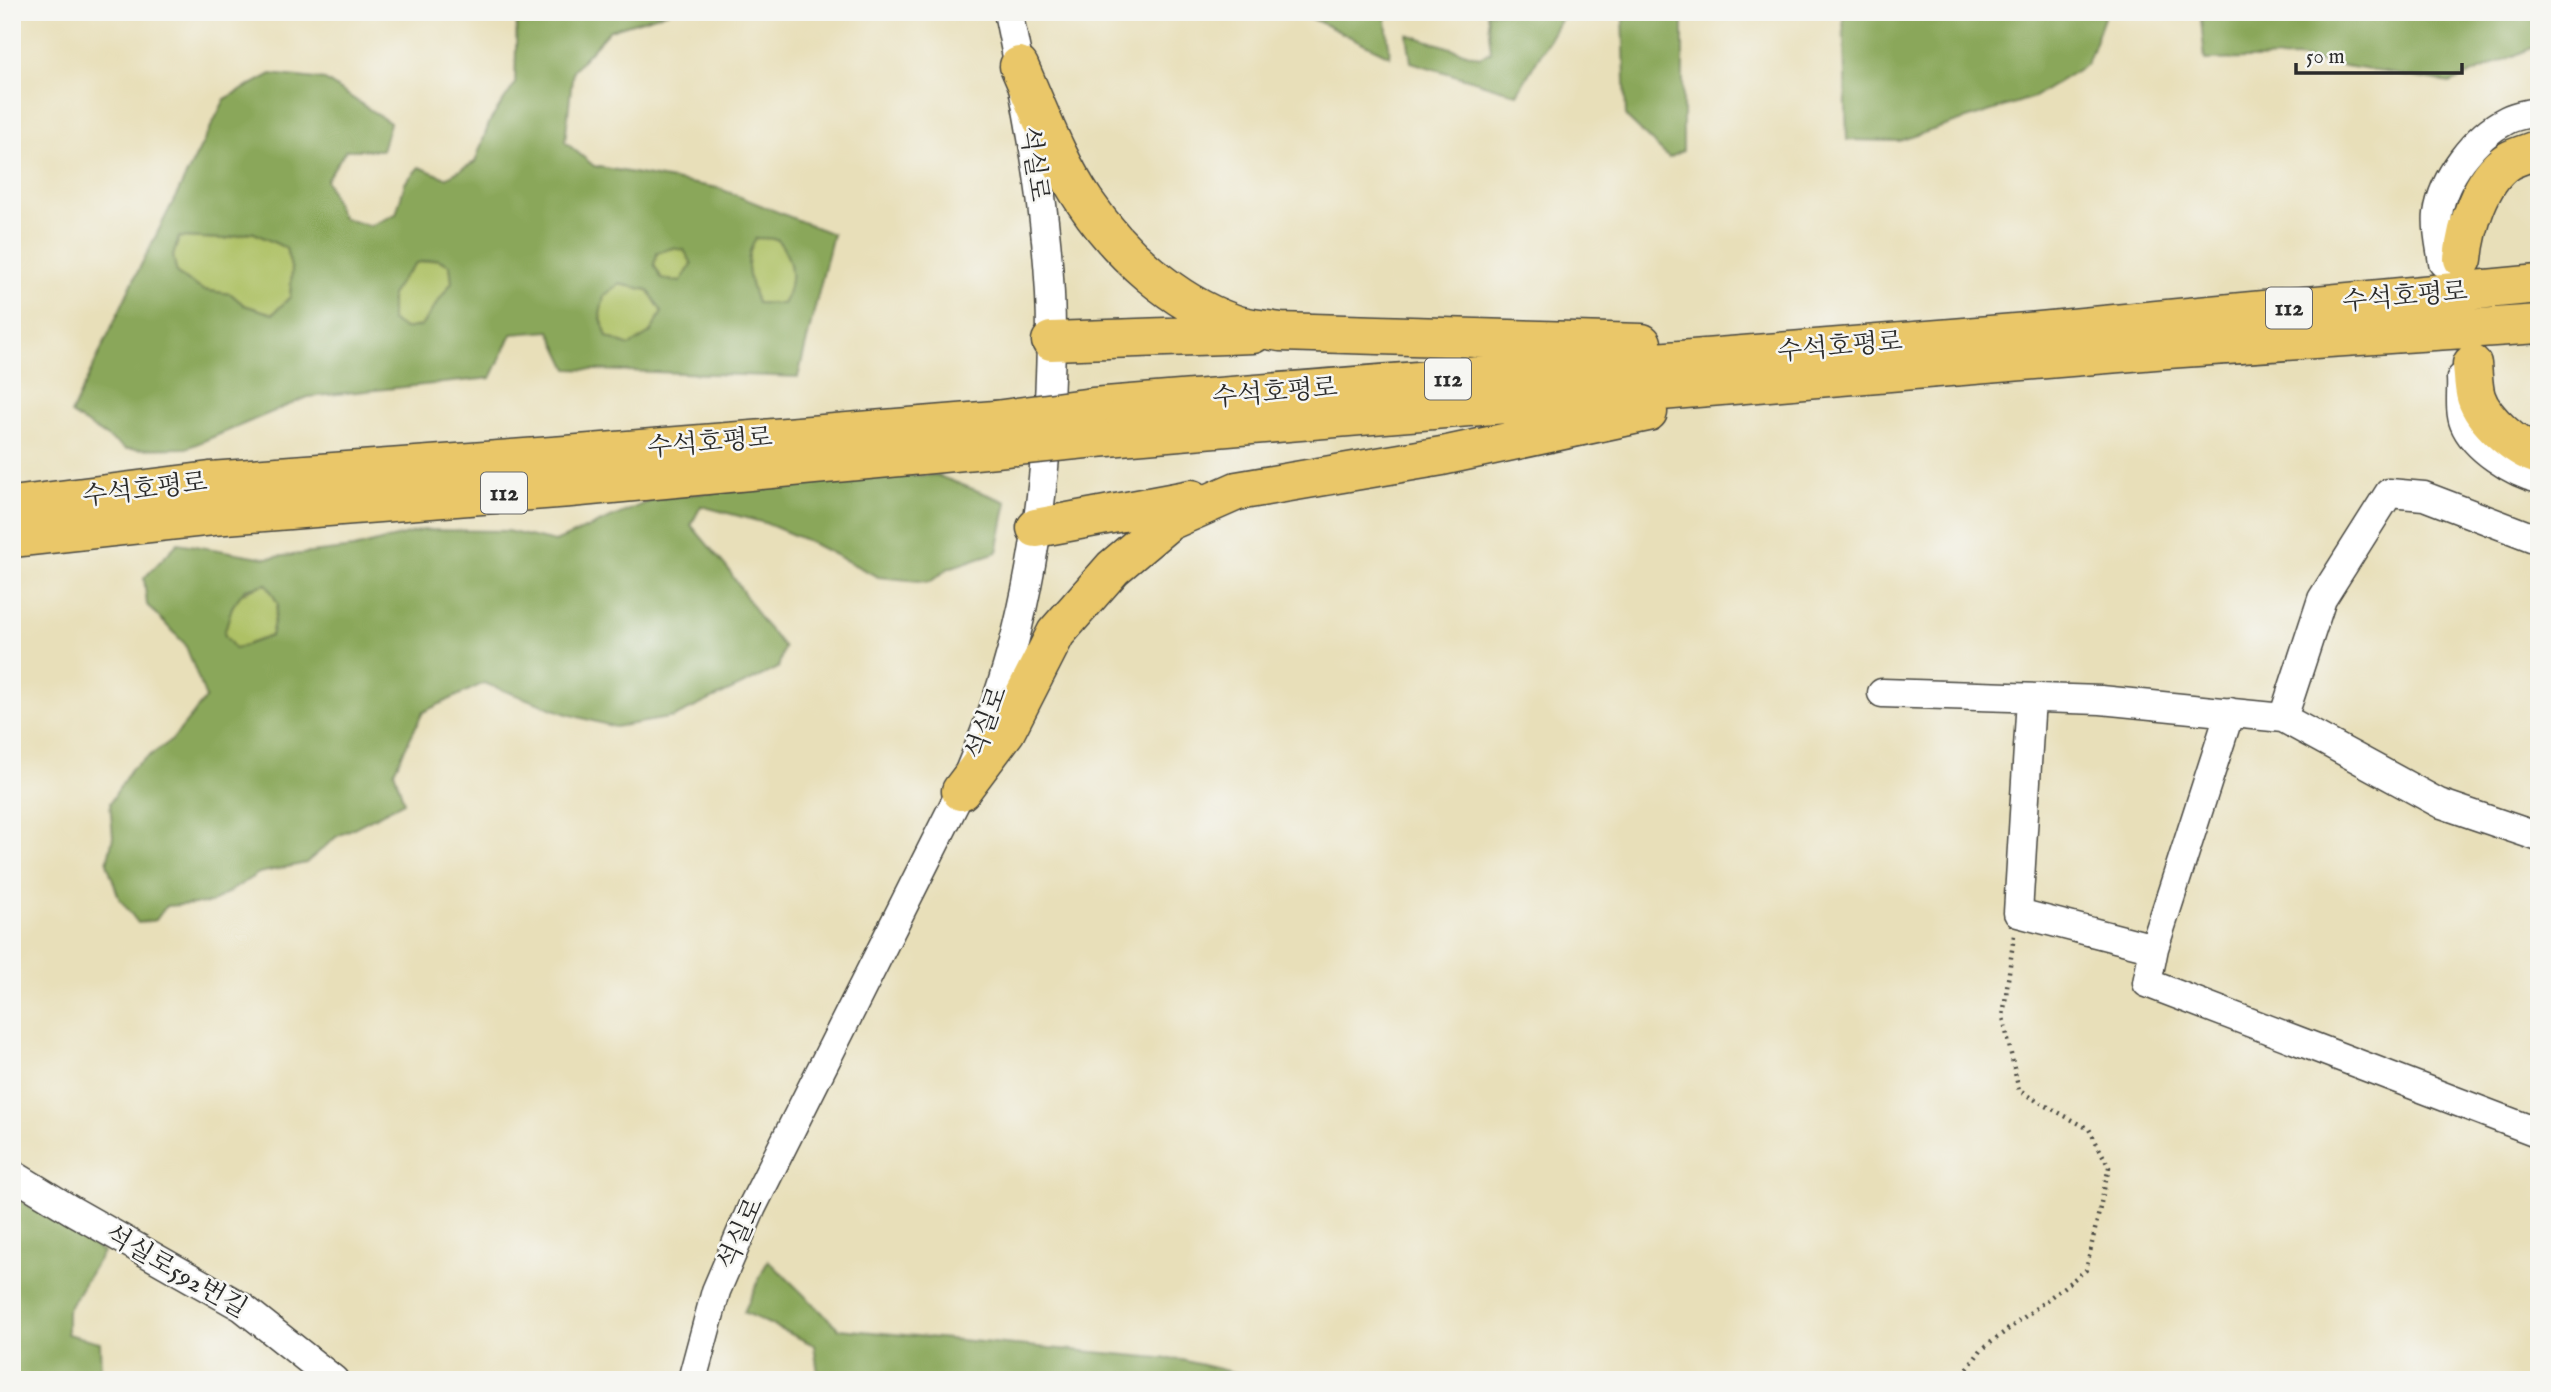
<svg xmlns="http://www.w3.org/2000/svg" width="2551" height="1392" viewBox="0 0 2551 1392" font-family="'IM FELL English','Noto Serif KR',serif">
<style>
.green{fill:#aec165;stroke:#6c7648;stroke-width:2}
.forest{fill:#8aa75a;stroke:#5a6942;stroke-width:2;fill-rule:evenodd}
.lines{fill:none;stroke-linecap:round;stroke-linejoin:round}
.minor-casing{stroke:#474640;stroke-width:31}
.highway-casing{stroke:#474640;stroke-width:41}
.path{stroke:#474640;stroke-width:4.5;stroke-dasharray:2 5;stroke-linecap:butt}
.minor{stroke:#fff;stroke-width:28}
.highway{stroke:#eac769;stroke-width:38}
.highway-bridge-casing{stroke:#474640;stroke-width:41;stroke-linecap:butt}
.highway-bridge{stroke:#eac769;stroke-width:38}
.labels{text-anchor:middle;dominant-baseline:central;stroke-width:5;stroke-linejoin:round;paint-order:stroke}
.shield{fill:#f6f6f2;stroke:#686867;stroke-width:2}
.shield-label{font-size:24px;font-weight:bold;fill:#2b2b2b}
.street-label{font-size:26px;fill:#2b2b2b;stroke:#f6f6f2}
</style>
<rect width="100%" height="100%" fill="#f6f6f2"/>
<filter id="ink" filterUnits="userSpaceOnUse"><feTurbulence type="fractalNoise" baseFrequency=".0143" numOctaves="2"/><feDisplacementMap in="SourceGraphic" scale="14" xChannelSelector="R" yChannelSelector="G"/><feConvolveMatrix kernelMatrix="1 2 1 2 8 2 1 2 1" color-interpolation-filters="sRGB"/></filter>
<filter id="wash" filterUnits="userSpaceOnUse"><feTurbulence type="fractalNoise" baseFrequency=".00686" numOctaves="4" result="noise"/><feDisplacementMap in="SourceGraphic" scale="28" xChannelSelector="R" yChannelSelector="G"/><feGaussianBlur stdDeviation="1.57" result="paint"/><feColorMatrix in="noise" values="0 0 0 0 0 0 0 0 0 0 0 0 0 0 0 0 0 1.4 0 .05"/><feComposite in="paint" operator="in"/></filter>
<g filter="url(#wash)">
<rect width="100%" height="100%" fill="#e8dfb9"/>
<path class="green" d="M252 232 286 248 292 271 290 297 273 314 244 305 231 294 203 290 177 274 173 256 179 237 225 239Z
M756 237 777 239C794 260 796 280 783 304L757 303C749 280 742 260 756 237Z
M672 248 684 250 693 264 680 282 662 279 654 265 657 253Z
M437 259 450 265 452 282 421 326 404 329 391 321V295L403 277 416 263Z
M619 284 648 290 662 312 650 333 629 346 607 337 600 315 603 296Z
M267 584 278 604 271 636 235 649 224 634C233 602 233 592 267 584Z"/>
<path class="forest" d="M517 12H669L610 30 573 70 565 142 594 166 718 188 833 234 798 377 568 369 550 331 512 334 491 378 308 397 187 448 126 449 71 414 136 275 225 99 271 74 325 80 390 123 382 150H346L326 180 342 218 370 226 396 214 405 183 419 167 446 178 475 162 490 121 515 84ZM252 232 286 248 292 271 290 297 273 314 244 305 231 294 203 290 177 274 173 256 179 237 225 239ZM756 238 777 239C794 260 796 281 783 304L757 303C749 280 742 260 756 238ZM672 248 684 250 692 264 680 282 662 279 654 265 657 253ZM437 259 450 265 452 282 421 326 404 329 391 320V295L403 277 416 263ZM619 284 648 290 662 312 650 333 629 346 607 337 600 315 604 296Z
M1300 12H1385L1390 56 1305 15Z
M1487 12H1565L1517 94 1411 62 1407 34 1479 57 1491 52Z
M1623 12H1683V151L1669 158 1626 117Z
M1843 12H2105V15L2087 64 2034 97 1899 141 1847 140Z
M2205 12H2539V45L2450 83 2296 58 2205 60 2201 20Z
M936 475 1007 502 997 552 949 568 930 582 878 577 808 541 765 523 701 506 691 525 728 569 762 621 784 647 778 668 674 717 615 727 567 714 484 683 423 712 394 771 404 802 336 837 306 863 259 873 211 903 166 906 156 920 138 923 119 898 107 863 113 837 110 803 131 769 172 740 206 698 185 644 147 605 144 578 178 543 266 558 354 548 423 530 507 531 555 542 657 498 860 477ZM267 584 278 604 271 636 235 649 224 634 232 607 245 589Z
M13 1196 103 1252 67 1311V1334L100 1342 101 1380H12Z
M768 1260 839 1329 1182 1360 1265 1380H819L814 1345 744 1312Z"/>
</g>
<g filter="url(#ink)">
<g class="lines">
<g class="minor-casing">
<path id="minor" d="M2443 263C2441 248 2436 229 2438 214 2443 178 2475 136 2507 120 2516 115 2529 114 2539 111
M2461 378C2462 391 2459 411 2464 423 2474 448 2513 473 2539 479
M1882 693 2101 700 2283 718 2439 803 2539 837
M2031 698 2018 913 2154 948
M2230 712 2154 948 2147 983 2539 1133
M2283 718 2322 599 2389 493 2424 496 2539 540
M12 1174 71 1210 242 1307 334 1380
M692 1380 716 1291 752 1207 961 791C978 750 995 709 1007 667 1038 563 1049 451 1051 342 1052 234 1030 118 1008 12"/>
</g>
<g class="highway-casing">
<path id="highway" d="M1019 66C1039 111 1057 161 1085 202 1120 254 1173 302 1232 323 1247 329 1265 329 1280 332L1642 343
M2463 259C2466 228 2480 179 2508 161 2517 156 2529 153 2539 149
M1051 341 1253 334
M2472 364C2473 374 2473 387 2476 397 2483 419 2516 449 2539 455
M1093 407 2040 331 2539 284
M1096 438 2167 349 2539 324
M12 506 210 481 566 455 995 420
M1036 528 1192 499
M12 538 213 516 570 488 996 448
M961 791 1006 731 1056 633 1113 568 1169 521 1237 491 1442 456 1648 412"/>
</g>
<path class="path" d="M1959 1380 1981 1350 2086 1270 2109 1167 2089 1129 2019 1091 2003 1017 2014 935"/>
<use href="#minor" class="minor"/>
<use href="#highway" class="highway"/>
<g class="highway-bridge-casing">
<path id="highway-bridge" d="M995 420 1093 407
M996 448 1096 438"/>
</g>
<use href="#highway-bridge" class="highway-bridge"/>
</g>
</g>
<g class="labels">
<g class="shield">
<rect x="2266" y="287.5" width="46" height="41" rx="5"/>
<rect x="1425" y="358.5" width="46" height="41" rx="5"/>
<rect x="481" y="472.5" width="46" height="41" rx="5"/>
</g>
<g class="shield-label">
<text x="2289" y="308">112</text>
<text x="1448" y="379">112</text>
<text x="504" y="493">112</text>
</g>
<g class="street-label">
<text transform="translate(1034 164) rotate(82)">석실로</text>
<text transform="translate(2405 297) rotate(-5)">수석호평로</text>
<text transform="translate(1840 347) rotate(-5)">수석호평로</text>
<text transform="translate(1275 393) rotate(-5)">수석호평로</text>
<text transform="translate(710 443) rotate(-5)">수석호평로</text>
<text transform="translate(145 490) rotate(-7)">수석호평로</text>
<text transform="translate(987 723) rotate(-70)">석실로</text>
<text transform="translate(741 1234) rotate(-66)">석실로</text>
<text transform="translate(176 1272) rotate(30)">석실로592번길</text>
</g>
</g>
<rect width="2551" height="1392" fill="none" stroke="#f6f6f2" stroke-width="42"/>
<path d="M2296 63v10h166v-10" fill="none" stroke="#2b2b2b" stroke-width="3.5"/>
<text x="2306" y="63" font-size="21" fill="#2b2b2b" stroke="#f6f6f2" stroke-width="5" paint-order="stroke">50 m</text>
</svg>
